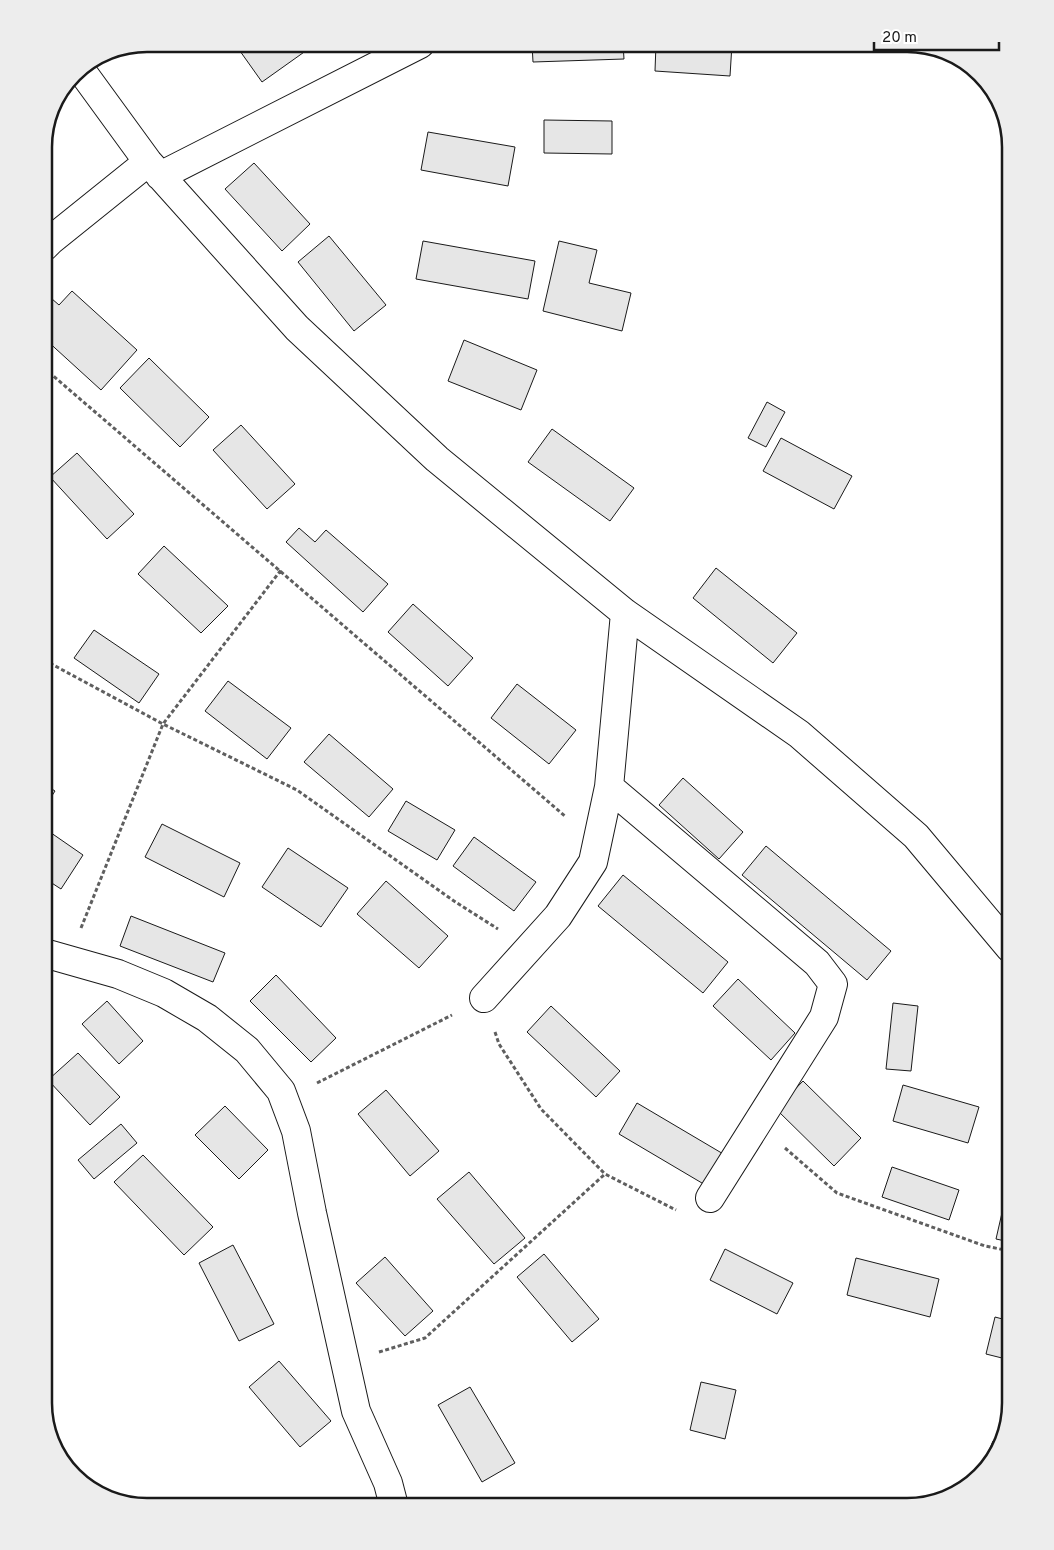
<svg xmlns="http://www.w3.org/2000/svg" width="1054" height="1550" viewBox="0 0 1054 1550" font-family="Overpass,sans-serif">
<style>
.building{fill:#e6e6e6;stroke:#1a1a1a}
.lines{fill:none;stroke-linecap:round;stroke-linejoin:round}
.minor-casing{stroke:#1a1a1a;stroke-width:30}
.path{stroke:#5f5f5f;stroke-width:3;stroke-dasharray:4 2.5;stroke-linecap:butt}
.minor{stroke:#fff;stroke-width:28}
.rim{fill:none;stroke:#1a1a1a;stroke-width:2.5}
</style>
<rect width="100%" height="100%" fill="#fff"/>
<path class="building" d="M235 44H303L307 50 262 82Z
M532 44H623L624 59 533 62Z
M656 44H732L730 76 655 71Z
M544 120 612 121V154L544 153Z
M428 132 515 147 508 186 421 170Z
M254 163 310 224 282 251 225 189Z
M329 236 386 305 354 331 298 262Z
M423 241 535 261 528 299 416 279Z
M559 241 597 250 589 283 631 293 622 331 543 311Z
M72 291 137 350 101 390 44 338V292L59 305Z
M464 340 537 370 521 410 448 381Z
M149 358 209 417 180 447 120 388Z
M767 402 785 412 766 447 748 438Z
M241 425 295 484 267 509 213 450Z
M552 429 634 488 610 521 528 462Z
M781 438 852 476 834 509 763 471Z
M77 453 134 514 107 539 50 477Z
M299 528 315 542 326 530 388 584 363 612 286 542Z
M164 546 228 606 201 633 138 574Z
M716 568 797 633 773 663 693 598Z
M413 604 473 658 448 686 388 632Z
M94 630 159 674 139 703 74 658Z
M228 681 291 728 267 759 205 711Z
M517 684 576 730 549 764 491 718Z
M329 734 393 789 369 817 304 762Z
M683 778 743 832 719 859 659 805Z
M44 784 55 791 44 808Z
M406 801 455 830 437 860 388 831Z
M162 824 240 863 224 897 145 857Z
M44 828 83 855 61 889 44 878Z
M474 837 536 882 514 911 453 866Z
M766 846 891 951 867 980 742 875Z
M288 848 348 888 321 927 262 887Z
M623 875 728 962 703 993 598 906Z
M386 881 448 936 419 968 357 914Z
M131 916 225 953 213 982 120 946Z
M276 975 336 1038 311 1062 250 1001Z
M738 979 795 1033 771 1060 713 1006Z
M107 1001 143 1041 119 1064 82 1024Z
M893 1003 918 1006 911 1071 886 1069Z
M551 1006 620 1071 596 1097 527 1032Z
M78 1053 120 1097 90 1125 48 1080Z
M803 1081 861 1138 834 1166 776 1109Z
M903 1085 979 1107 968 1143 893 1121Z
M386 1090 439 1151 410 1176 358 1114Z
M637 1103 725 1155 707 1186 619 1134Z
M225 1106 268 1150 239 1179 195 1135Z
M121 1124 137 1143 94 1179 78 1160Z
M143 1155 213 1227 184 1255 114 1182Z
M892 1167 959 1190 949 1220 882 1197Z
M469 1172 525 1238 494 1264 437 1199Z
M1004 1204 1010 1206V1242L996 1239Z
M233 1245 274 1324 239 1341 199 1263Z
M725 1249 793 1283 777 1314 710 1280Z
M544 1254 599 1319 572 1342 517 1277Z
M385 1257 433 1311 405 1336 356 1283Z
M856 1258 939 1279 930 1317 847 1295Z
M995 1317 1010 1321V1360L986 1354Z
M279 1361 331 1421 300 1447 249 1387Z
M701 1382 736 1390 725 1439 690 1430Z
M470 1387 515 1463 482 1482 438 1405Z
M993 1441 999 1444 996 1455 981 1470Z"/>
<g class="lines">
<g class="minor-casing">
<path id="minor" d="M81 70 148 162 297 328 437 459 625 613 799 734 916 836 1010 948
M160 176 420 44
M44 247 51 240 148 162
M609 787 817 963 833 984 824 1017 710 1198
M44 953 118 974 164 993 207 1018 247 1050 281 1091 296 1131 312 1213 356 1411 388 1483 394 1506
M484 998 558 916 593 862 609 787 625 613"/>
</g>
<path class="path" d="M44 368 566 817
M44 660 163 724 297 790 454 901 498 929
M81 928 163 724 281 570
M495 1032 499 1044 541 1109 605 1174
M317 1083 452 1015
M785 1148 837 1193 985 1246 1010 1251
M379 1352 425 1338 605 1174 676 1210"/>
<use href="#minor" class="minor"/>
</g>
<path d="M0 0H1054V1550H0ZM147 52H907A95 95 0 0 1 1002 147V1403A95 95 0 0 1 907 1498H147A95 95 0 0 1 52 1403V147A95 95 0 0 1 147 52Z" fill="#ededed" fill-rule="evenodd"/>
<path class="rim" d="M147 52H907A95 95 0 0 1 1002 147V1403A95 95 0 0 1 907 1498H147A95 95 0 0 1 52 1403V147A95 95 0 0 1 147 52Z"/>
<path d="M874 42v8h125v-8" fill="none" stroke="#1a1a1a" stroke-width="2.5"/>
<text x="882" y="42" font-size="15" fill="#1a1a1a" stroke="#ffffff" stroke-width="4" paint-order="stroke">20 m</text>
</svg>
